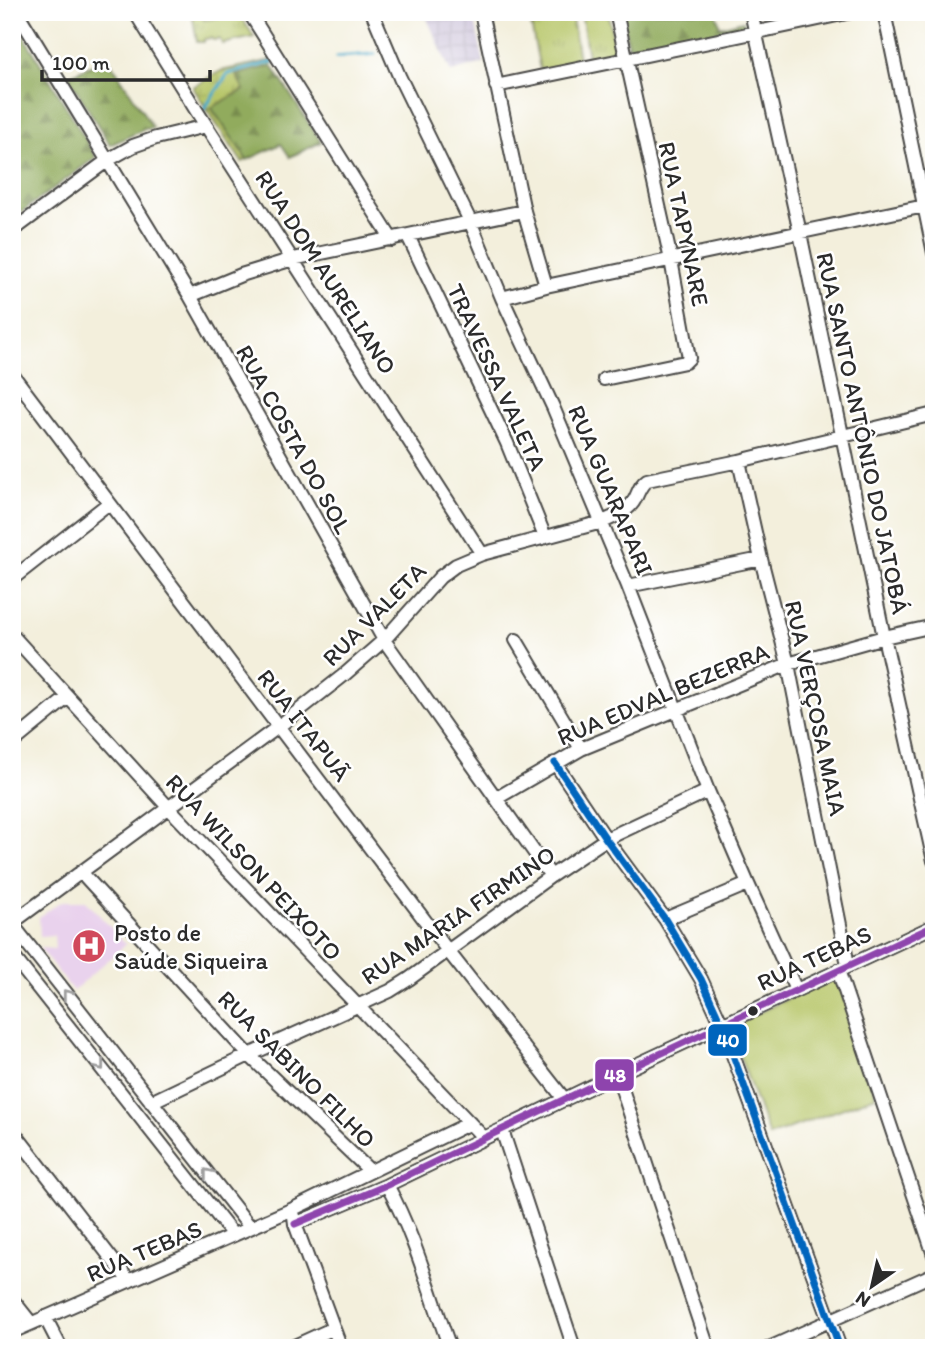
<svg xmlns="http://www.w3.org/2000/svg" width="946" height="1360" viewBox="0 0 946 1360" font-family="Itim,sans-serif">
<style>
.built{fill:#e9d2ed}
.industrial{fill:url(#industrial-grid)}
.grass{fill:url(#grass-tufts);stroke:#71784a;stroke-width:2}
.forest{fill:url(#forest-firs);stroke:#5e6b44;stroke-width:2}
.wetland{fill:url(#wetland-marsh);stroke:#71784a;stroke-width:2}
.park{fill:#b7c669;stroke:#71784a;stroke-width:2}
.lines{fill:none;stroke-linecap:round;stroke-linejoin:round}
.stream{stroke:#4babca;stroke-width:3.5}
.minor-casing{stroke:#494846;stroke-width:16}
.minor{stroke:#fff;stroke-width:12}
.bus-1-casing{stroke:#fff;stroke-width:12}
.bus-2-casing{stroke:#fff;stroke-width:12}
.bus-1{stroke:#0065bd;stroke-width:7}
.bus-2{stroke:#8e44ad;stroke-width:7}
.oneway{stroke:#a0a0a0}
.bus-dot{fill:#2b2b2b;stroke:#fff;stroke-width:2.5}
.labels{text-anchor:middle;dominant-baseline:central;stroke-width:5;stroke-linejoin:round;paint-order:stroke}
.street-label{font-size:24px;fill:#2b2b2b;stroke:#fff}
.poi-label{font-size:24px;fill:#2b2b2b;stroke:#fff;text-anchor:start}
.line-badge{stroke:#fff;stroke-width:2.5}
.badge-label{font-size:19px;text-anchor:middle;font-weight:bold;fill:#fff}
</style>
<defs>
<pattern id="industrial-grid" width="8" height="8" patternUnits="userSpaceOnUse" patternTransform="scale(1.75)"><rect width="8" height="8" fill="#c9bfd7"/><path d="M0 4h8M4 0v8" fill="none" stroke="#ada4b9"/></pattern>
<pattern id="grass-tufts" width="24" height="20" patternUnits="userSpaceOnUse" patternTransform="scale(1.75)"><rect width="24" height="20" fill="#b7c669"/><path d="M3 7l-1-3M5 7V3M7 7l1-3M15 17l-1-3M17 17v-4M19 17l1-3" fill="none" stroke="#9eaa5b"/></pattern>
<pattern id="forest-firs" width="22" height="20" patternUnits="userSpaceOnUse" patternTransform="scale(1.75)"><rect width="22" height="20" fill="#91ab5d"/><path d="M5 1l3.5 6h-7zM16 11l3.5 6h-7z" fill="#778b4d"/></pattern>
<pattern id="wetland-marsh" width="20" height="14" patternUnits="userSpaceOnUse" patternTransform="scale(1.75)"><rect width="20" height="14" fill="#b7c669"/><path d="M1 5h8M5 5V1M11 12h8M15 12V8" fill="none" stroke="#9eaa5b"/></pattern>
</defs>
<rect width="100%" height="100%" fill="#fff"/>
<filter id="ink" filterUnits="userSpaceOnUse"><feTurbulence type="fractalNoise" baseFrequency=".0143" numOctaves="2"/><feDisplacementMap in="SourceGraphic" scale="14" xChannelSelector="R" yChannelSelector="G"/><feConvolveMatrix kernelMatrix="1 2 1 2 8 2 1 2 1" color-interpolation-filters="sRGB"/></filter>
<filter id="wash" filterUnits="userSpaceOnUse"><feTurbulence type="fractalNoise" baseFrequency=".00686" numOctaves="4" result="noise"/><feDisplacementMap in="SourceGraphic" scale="28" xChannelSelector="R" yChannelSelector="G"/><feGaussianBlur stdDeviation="1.57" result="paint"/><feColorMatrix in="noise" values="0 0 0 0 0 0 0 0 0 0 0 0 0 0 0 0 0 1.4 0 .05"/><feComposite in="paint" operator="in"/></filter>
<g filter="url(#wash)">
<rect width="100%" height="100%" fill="#f3efdc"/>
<path class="built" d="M62 901H86L126 944 73 991 40 948 55 949 54 935 40 936 39 917Z"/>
<path class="industrial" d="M424 12H473L484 63 451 72Z"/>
<path class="grass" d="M192 12H202L204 20 228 16V12H238L254 37 222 44 220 39 213 40 211 38 204 39V42H197Z
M557 12H571L579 59 588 57 581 12H608L616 57 540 70 530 19Z
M211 107 247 160 242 162 207 110Z"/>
<path class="forest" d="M622 12H716L720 27 743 21 745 27 633 49 628 45Z
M12 16 96 157 12 219Z
M108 58 153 128 145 129 110 145 68 76Z
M272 66 321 142 290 157 281 144 247 160 211 107 244 90 235 75Z"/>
<path class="wetland" d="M272 60V66L236 75 244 90 207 110 193 87 221 71Z"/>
<path class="park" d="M837 975 876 1096 769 1136 729 1027Z"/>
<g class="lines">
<path class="stream" d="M337 57 375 54
M202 112 228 74 273 62"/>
</g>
</g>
<g filter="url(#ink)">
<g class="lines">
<g class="minor-casing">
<path id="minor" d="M17 12 190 296 384 640 551 876
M135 12 196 110 482 554
M249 12 392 240
M372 12 400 78 470 221 502 298 553 407 628 586 708 791 748 884 796 990
M481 12 524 211 546 286
M751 12 800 233 884 637 934 861
M884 12 934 253
M496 86C614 61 733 38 851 12
M12 231 108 160 133 146 156 138 206 126
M408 236 507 443 545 537
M190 296 241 275 293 259 524 211
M502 298 546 286 934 204
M12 374 448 951 565 1100
M604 379 685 362 689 358 671 260 616 12
M739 461 761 559 788 664 848 965
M12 579 109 503
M628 586 761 559
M12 635 168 807 484 1138
M516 640 581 749
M12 743 68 697
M555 763 606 839 665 919 701 979 722 1025 840 1348
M497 798 581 749 788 664 884 637 934 626
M81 872 249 1055 370 1171
M665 919 748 884
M12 923 278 727 344 675 384 640 440 577 456 565 482 554 602 522C614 517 629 511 635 499 639 491 640 485 647 480L739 461 934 414
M12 924 250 1227
M12 955 233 1235
M838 970 934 1255
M617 1074 708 1348
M151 1102 249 1055 390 991 409 979 551 876 606 839 708 791
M12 1130 129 1281
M502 1130 574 1348
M387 1185C415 1236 430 1293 450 1348
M294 1216 295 1224 341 1348
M295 1224 387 1185 617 1074 934 926
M12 1299 31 1323
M45 1317 61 1348
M12 1332 293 1209 470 1123
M290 1348 334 1328
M769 1348 934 1274"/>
</g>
<use href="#minor" class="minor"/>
<g class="bus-1-casing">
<path id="bus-1" d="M555 763 606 839 665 919 701 979 722 1025 840 1348"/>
</g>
<g class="bus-2-casing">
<path id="bus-2" d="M295 1224 387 1185 617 1074 934 926"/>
</g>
<use href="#bus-1" class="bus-1"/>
<use href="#bus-2" class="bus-2"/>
</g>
<defs><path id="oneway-chevron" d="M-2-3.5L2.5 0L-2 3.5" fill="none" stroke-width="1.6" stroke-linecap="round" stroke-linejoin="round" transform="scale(1.75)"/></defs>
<g class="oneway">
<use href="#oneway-chevron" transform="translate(67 994) rotate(-128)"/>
<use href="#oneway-chevron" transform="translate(100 1066) rotate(52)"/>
<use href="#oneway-chevron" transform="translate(208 1173) rotate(-128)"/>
</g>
</g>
<defs>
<g id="hospital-disc" transform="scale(1.75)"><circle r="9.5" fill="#d1495b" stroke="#fff"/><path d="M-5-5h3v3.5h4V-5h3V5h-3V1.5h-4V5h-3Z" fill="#fff"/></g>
</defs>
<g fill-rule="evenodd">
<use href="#hospital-disc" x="89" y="946"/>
</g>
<circle class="bus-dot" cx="753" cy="1011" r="6"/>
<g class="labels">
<g class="street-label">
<text transform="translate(684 224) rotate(78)">RUA TAPYNARE</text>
<text transform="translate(326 272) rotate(57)">RUA DOM AURELIANO</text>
<text transform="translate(497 377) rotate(65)">TRAVESSA VALETA</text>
<text transform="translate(863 433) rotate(78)">RUA SANTO ANTÔNIO DO JATOBÁ</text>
<text transform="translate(294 439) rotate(61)">RUA COSTA DO SOL</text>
<text transform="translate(611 490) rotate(67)">RUA GUARAPARI</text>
<text transform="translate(374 614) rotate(-45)">RUA VALETA</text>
<text transform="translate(663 694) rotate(-23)">RUA EDVAL BEZERRA</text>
<text transform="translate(816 708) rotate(78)">RUA VERÇOSA MAIA</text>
<text transform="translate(304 725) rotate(52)">RUA ITAPUÃ</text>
<text transform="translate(254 867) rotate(47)">RUA WILSON PEIXOTO</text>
<text transform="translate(458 915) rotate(-34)">RUA MARIA FIRMINO</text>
<text transform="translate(814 958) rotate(-25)">RUA TEBAS</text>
<text transform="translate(297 1069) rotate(45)">RUA SABINO FILHO</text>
<text transform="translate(144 1251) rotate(-23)">RUA TEBAS</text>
</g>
<g class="poi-label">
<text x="114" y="932">Posto de<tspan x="114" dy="28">Saúde Siqueira</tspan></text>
</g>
</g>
<g class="line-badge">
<rect x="707" y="1023" width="41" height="34" rx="7" fill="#0065bd"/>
<rect x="594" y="1058" width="41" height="34" rx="7" fill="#8e44ad"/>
</g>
<g class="badge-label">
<text x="728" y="1047">40</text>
<text x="615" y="1082">48</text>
</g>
<rect width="946" height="1360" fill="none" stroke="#fff" stroke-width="42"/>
<g transform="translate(872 1286) rotate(214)" stroke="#ffffff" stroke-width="5" paint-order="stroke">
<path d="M0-5L12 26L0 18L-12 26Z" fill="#2b2b2b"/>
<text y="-10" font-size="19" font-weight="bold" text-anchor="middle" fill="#2b2b2b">N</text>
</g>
<path d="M42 70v10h168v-10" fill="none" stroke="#2b2b2b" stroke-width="3.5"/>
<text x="52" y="70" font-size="21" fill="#2b2b2b" stroke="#ffffff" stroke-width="5" paint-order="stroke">100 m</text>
</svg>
